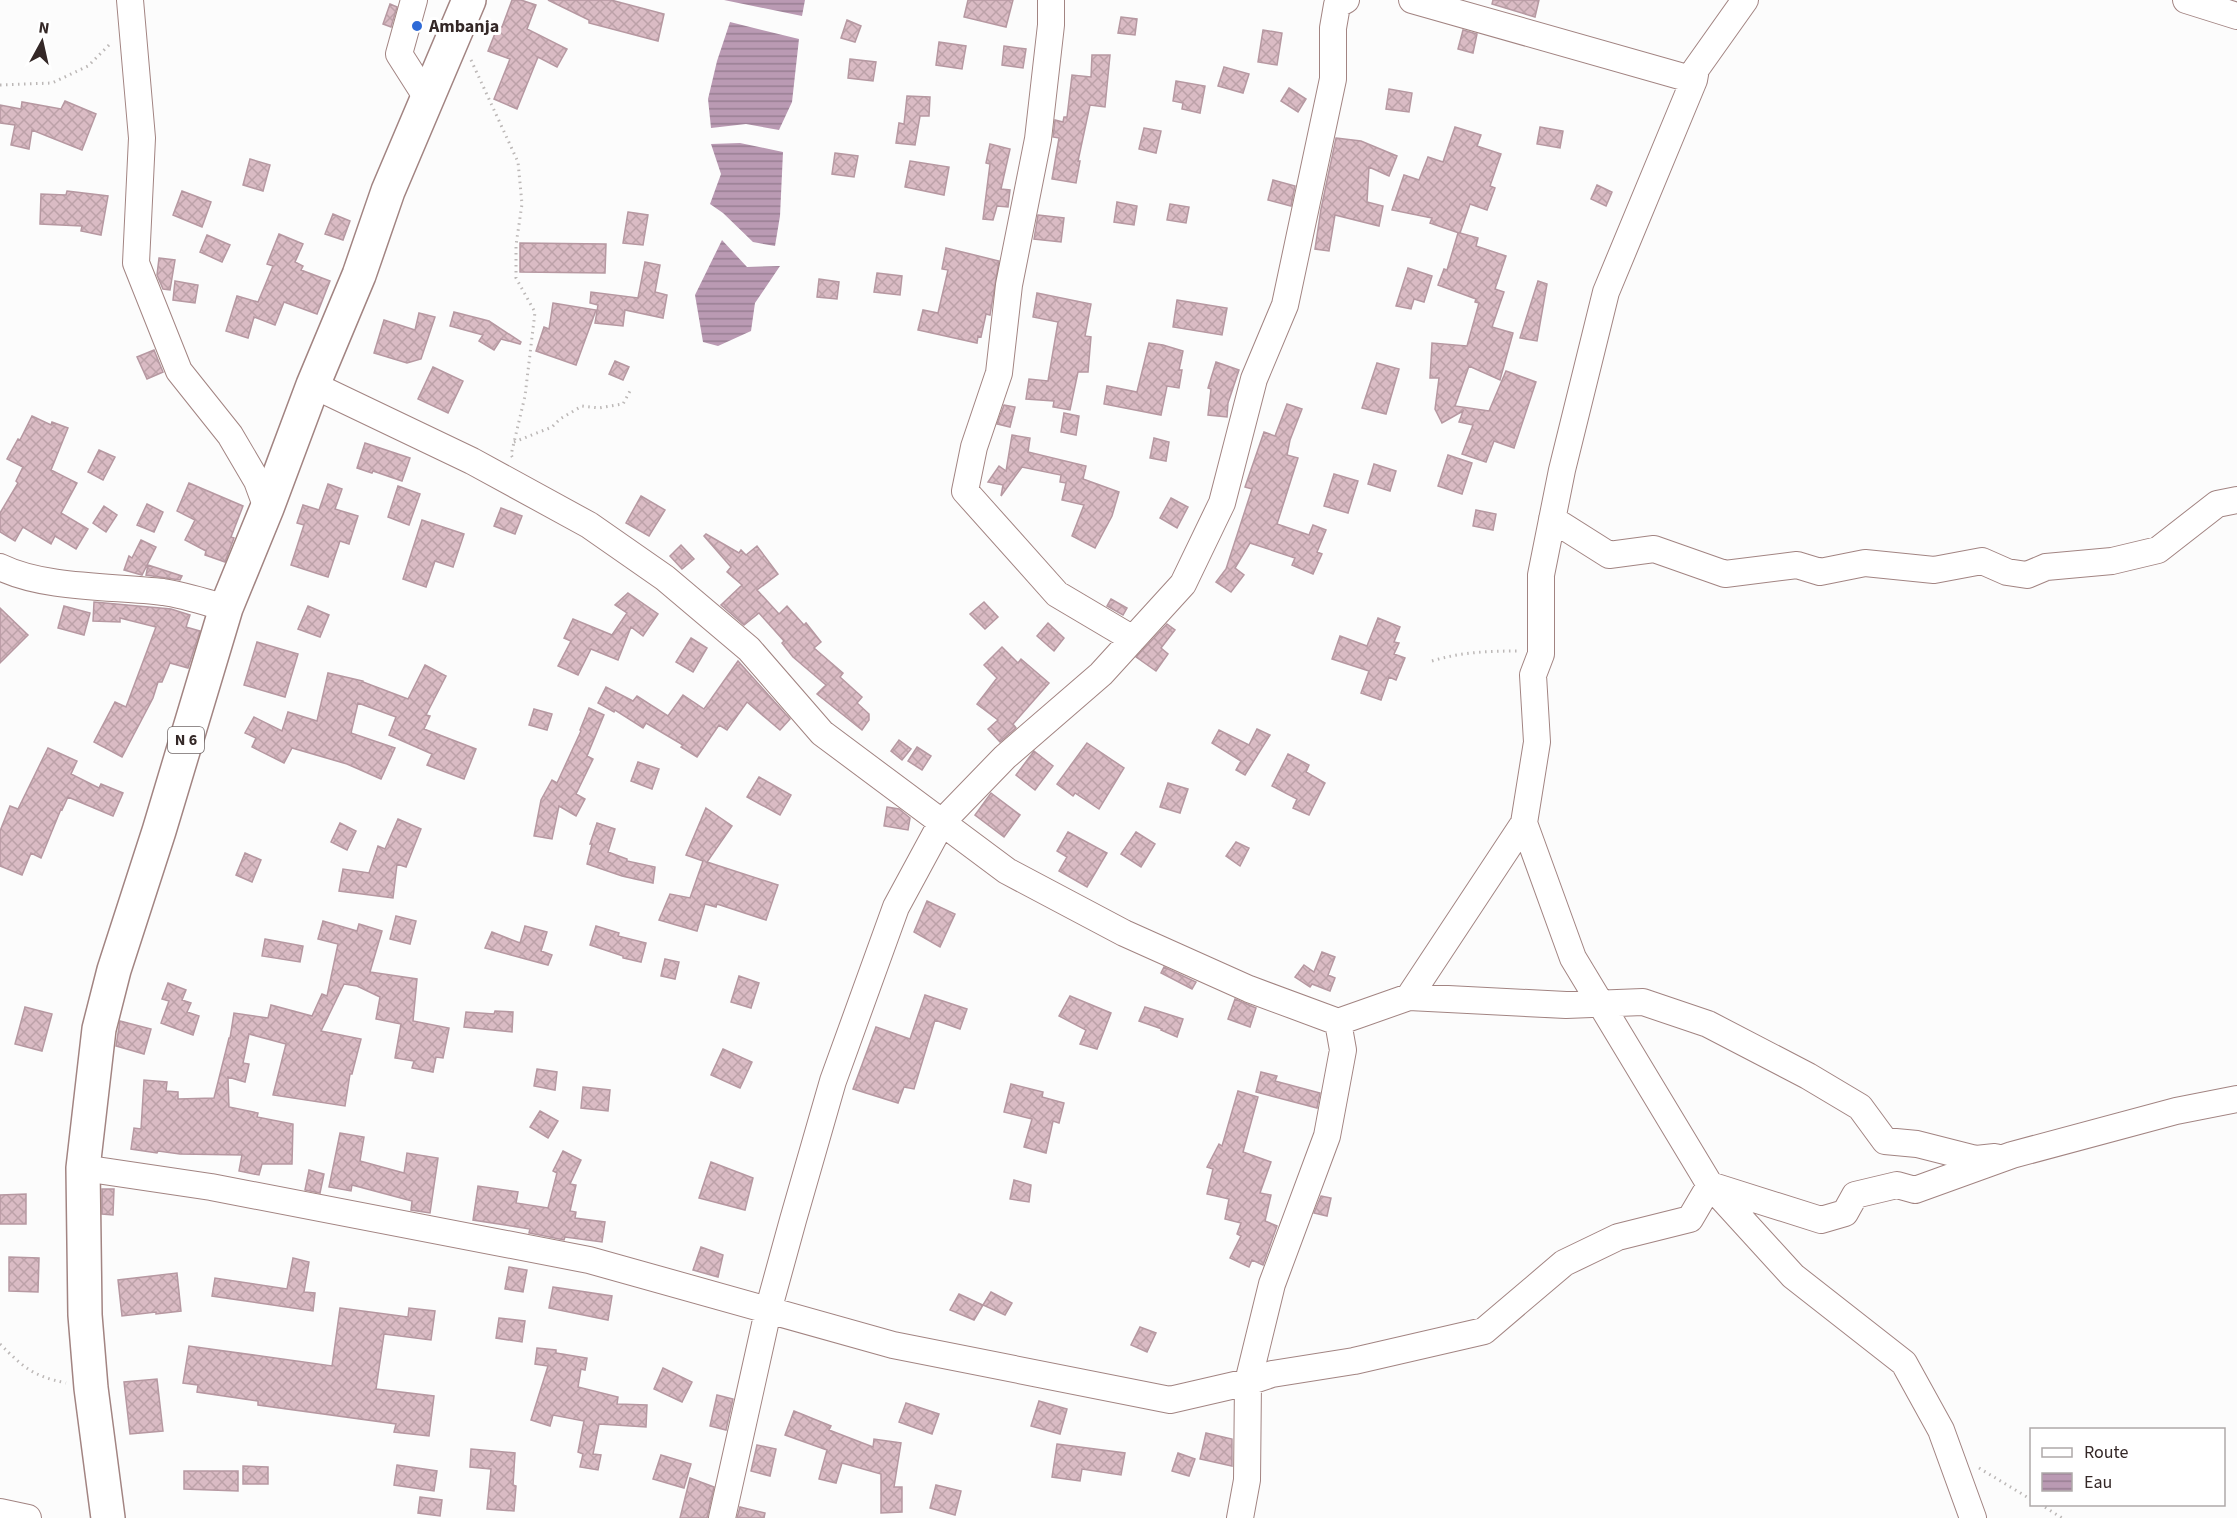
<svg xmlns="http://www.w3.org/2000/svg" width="2237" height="1518" viewBox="0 0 2237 1518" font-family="'Source Sans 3',sans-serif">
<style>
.water{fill:url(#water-rules)}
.building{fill:url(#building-cross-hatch);stroke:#b698a1;stroke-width:1.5}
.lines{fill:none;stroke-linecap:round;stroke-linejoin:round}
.minor-casing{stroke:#a28482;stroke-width:28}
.major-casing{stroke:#a28482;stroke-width:36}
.path{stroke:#bcb8b7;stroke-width:3;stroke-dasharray:1.5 4.5;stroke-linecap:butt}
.minor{stroke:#fff;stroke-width:26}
.major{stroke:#fff;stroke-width:33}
.poi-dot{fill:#2e6ad7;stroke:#fff;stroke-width:2}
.labels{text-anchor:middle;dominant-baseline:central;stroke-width:6;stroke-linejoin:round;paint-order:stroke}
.shield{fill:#fff;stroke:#716868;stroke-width:1.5}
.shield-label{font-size:16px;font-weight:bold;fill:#342827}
.poi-label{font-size:18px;font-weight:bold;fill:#342827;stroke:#fff;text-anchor:start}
</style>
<defs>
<pattern id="water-rules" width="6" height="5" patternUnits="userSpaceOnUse" patternTransform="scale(1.5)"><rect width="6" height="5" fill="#ba9ab3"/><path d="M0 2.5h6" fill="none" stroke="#987e92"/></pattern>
<pattern id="building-cross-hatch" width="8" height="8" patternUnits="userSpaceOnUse" patternTransform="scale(1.5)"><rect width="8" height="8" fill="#dabbc4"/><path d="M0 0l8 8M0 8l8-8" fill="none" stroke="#bca1a8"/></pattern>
</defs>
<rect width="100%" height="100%" fill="#fcfcfc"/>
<path class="water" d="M724 0H805L802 16Z
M730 22 799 39 792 102 779 130 746 124 711 128 708 99 717 61Z
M740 143 783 152 780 216 775 246 753 242 723 213 710 204 721 174 711 144Z
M722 240 747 267 780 266 755 303 751 331 718 346 703 342 695 295Z"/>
<path class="building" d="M512 0H521L536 5 527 29 567 49 557 67 538 57 517 109 494 99 510 59 488 51 498 26 502 27Z
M548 0H611L664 14 658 41 589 23V20Z
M968 0H1013L1006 27 964 17Z
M1493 0H1539L1535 17 1492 4Z
M390 4 397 7 391 27 383 24Z
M1121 17 1137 19 1135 35 1118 33Z
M847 20 861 26 855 42 841 38Z
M1263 30 1282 33 1277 65 1258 62Z
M1463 30 1477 34 1473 53 1458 49Z
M939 42 966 46 962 69 936 65Z
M1004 46 1026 49 1023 68 1002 65Z
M1092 55H1110L1105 107 1090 105 1078 161H1080L1076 183 1052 179 1059 138 1053 137 1055 120 1063 122 1064 117H1067L1072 75 1091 77Z
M850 59 876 62 873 81 848 78Z
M1224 67 1249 74 1243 93 1218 86Z
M1176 81 1205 86 1200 113 1182 109 1183 103 1173 101Z
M1289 88 1306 99 1298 112 1281 101Z
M1389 89 1412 93 1409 112 1386 109Z
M907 96 930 97 929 116H920L915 145 896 143 899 123 904 124Z
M65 101 96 114 82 150 32 130 29 149 11 145 15 125 0 123V105L21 109 22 102 61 109Z
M1455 127 1481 135 1477 146 1501 154 1490 186 1495 188 1487 210 1470 204 1460 233 1478 238 1476 246 1506 256 1495 289 1504 292 1492 327 1513 333 1500 380 1469 366 1455 406 1489 411 1506 371 1536 382 1514 448 1494 441 1486 462 1462 454 1473 425 1459 422 1463 411 1442 423 1435 409 1439 378H1430L1432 343 1467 346 1479 303 1475 302 1476 299 1438 285 1444 269 1447 270 1458 233H1459L1430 223 1432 218 1392 210 1404 175 1419 180 1428 157 1443 162Z
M1540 127 1563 131 1560 148 1537 144Z
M1144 128 1161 131 1156 153 1139 149Z
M1336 138 1361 141 1397 156 1389 176 1369 167 1367 202 1383 206 1379 226 1335 215 1329 251 1315 249 1321 209Z
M990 144 1010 149 1001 189 1010 190 1008 207 997 206 993 220 983 219 990 164 986 163Z
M835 153 858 156 854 177 832 174Z
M250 159 270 165 263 191 243 185Z
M910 161 949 167 944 195 905 187Z
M1273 180 1295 186 1291 206 1268 200Z
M1597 185 1612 192 1606 206 1591 199Z
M67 191 108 196 101 235 81 231 82 226 40 224 41 194 66 195Z
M182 191 211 202 202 227 173 215Z
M1117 202 1137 206 1134 225 1114 222Z
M1170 204 1189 207 1186 223 1167 220Z
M628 212 648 215 643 245 623 243Z
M333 214 350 221 343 240 325 234Z
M1038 215 1064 218 1061 242 1034 239Z
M279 234 303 244 295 262 303 266 301 270 330 281 317 314 284 302 275 325 254 317 248 338 226 331 237 296 258 302 273 266 267 264Z
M207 235 230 245 222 262 200 252Z
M520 243 606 244 605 273 520 272Z
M946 248 999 261 990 315 986 314 981 337 978 336 977 343 918 330 923 310 938 313 948 270 942 269Z
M159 258 175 260 170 290 163 289 157 275Z
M645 262 660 265 655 292 667 295 663 318 625 310 623 326 595 323 598 305 590 303 591 292 638 298Z
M1408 268 1432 276 1424 302 1414 299 1411 309 1396 306Z
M877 273 902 276 900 295 874 292Z
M819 279 839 282 837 299 817 297Z
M175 281 198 285 195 303 173 300Z
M1538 281 1547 284 1537 341 1520 338Z
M1037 293 1091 304 1085 336 1091 337 1088 372H1078L1070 410 1053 407 1054 401 1026 399 1029 379 1048 381 1058 322 1033 317Z
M1177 300 1227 308 1222 335 1173 327Z
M553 303 596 310 576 365 536 351 544 327 549 329Z
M454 312 489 321 521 342 520 344 501 339 494 350 479 341 483 335 450 326Z
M419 313 435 317 421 359 407 363 374 353 384 320 415 330Z
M1149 343 1163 345 1183 351 1179 370H1182L1179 388 1167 386 1161 415 1104 404 1107 386 1137 392Z
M154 350 163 372 147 379 137 357Z
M615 361 629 367 623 380 609 374Z
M1216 362 1239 370 1228 403 1227 417 1208 415 1211 389 1208 388Z
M1377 363 1399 369 1386 414 1362 408Z
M433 367 463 381 448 413 418 399Z
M1287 404 1302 409 1290 440 1287 455 1298 458 1277 524 1309 535 1313 525 1326 530 1317 552 1322 554 1313 574 1292 565 1295 558 1250 543 1235 568 1244 575 1231 592 1216 582 1226 569 1252 489 1245 487 1264 432 1275 436Z
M1004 405 1015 407 1010 427 997 424Z
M1064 413 1079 416 1076 435 1061 432Z
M32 416 51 425 52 422 68 428 51 470 77 483 61 513 88 529 76 549 55 536 51 544 23 527 15 541 0 532V513L18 483 16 481 23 467 7 459 18 439 20 440Z
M1012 435 1030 438 1028 452 1086 466 1083 479 1119 492 1112 516 1095 548 1072 536 1084 505 1062 500 1066 483 1060 482 1061 475 1022 467 1001 496 1003 485 988 482 999 466 1006 471Z
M1154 438 1169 442 1166 461 1150 458Z
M365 443 410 458 402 481 373 471 372 473 357 468Z
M99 450 115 457 103 480 88 472Z
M1448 455 1472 463 1462 494 1438 486Z
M1374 464 1396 471 1390 491 1368 484Z
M1334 474 1358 481 1348 513 1324 506Z
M189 483 243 506 231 537 234 538 225 562 205 555 206 551 185 540 195 520 177 511Z
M328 484 342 489 335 509 358 516 349 544 340 541 328 577 291 565 304 525 297 523 303 505 319 510Z
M398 486 420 494 409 525 388 517Z
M641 496 665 510 649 536 626 523Z
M1171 498 1188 507 1177 528 1160 518Z
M147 504 163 512 154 532 137 525Z
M104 506 117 515 106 532 93 523Z
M501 508 522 516 515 534 494 526Z
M1476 510 1496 514 1493 530 1473 526Z
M422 520 464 534 453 567 435 561 426 587 403 579Z
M706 534 739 553 741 550 746 555 757 546 778 574 757 590 779 614 787 606 804 625 806 623 821 642 814 648 843 673 840 677 862 697 857 703 869 714V720L862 730 817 694 826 685 793 657 782 643 784 641 759 613 744 625 721 605 742 585 727 572 731 567 704 536Z
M141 540 156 547 142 575 124 570 129 556 132 558Z
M681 545 694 559 682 569 670 556Z
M148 565 182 576 180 580 146 575Z
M628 593 658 614 643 636 631 627 618 660 591 649 578 675 558 666 571 641 564 638 573 619 612 635 627 613 615 605Z
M1111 599 1127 608 1123 615 1107 606Z
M94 602 171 609 190 615 186 627 200 631 188 668 170 663 162 682H158L153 698 122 757 94 742 115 702 126 707 156 627 120 618V622L93 621Z
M984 602 998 617 985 629 970 614Z
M64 606 90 613 84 635 58 628Z
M308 606 329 615 320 637 298 629Z
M0 608 28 635 0 663Z
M1378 618 1400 627 1394 642 1399 643 1394 654 1405 658 1396 680 1389 677 1381 700 1361 693 1369 671 1332 659 1340 636 1367 646Z
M1048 623 1064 638 1054 651 1037 636Z
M1167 624 1175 630 1161 648 1168 654 1156 671 1136 657Z
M691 638 707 648 693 672 676 662Z
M257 642 298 654 285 697 244 685Z
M1002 647 1018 663 1021 659 1049 683 1013 724 1016 728 1000 742 988 729 998 720 977 704 997 678 984 665Z
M738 661 790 719 780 730 747 702 727 730 719 725 697 757 681 747 683 745 646 723 643 728 615 710 614 712 598 703 606 687 633 701 637 696 668 716 683 695 704 709Z
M425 665 446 676 426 715 430 716 424 729 476 749 464 779 427 765 432 754 389 735 396 717 358 703 351 733 395 748 381 779 347 764 292 748 284 763 252 747 256 738 245 733 254 717 282 731 288 712 317 721 328 673 363 681V682L408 699Z
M589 708 604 715 587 756 593 759 576 794 585 799 576 816 559 806 552 839 534 836 541 800 552 780 557 783 581 731 580 730Z
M534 709 552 714 547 730 529 725Z
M1257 729 1270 735 1245 775 1236 770 1241 761 1212 743 1219 730 1249 745Z
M899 740 911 749 902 760 891 751Z
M1087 743 1124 768 1099 809 1075 793 1073 796 1057 784Z
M917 747 931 756 922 770 908 761Z
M48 748 77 761 71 774 99 788 101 784 123 793 113 816 68 797 62 810 61 809 41 858 31 853 22 875 0 866V831L10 806 18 809Z
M1034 751 1053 766 1035 790 1016 775Z
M1288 754 1309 765 1306 772 1325 783 1309 815 1293 808 1297 799 1272 786Z
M638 762 659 769 652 789 631 781Z
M759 777 791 795 780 815 747 797Z
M1168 783 1188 789 1180 813 1160 807Z
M991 793 1020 815 1004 837 975 815Z
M887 807 899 809 910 818 908 830 884 826Z
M706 808 732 826 707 862 778 885 766 920 717 904 716 907 705 904 697 931 659 920 670 894 690 898 703 861 686 855Z
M398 819 421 829 406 867 397 864 393 898 339 891 343 869 369 873 378 846 385 849Z
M340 823 356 831 347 850 331 842Z
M597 823 615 829 608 852 627 859V861L655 867 653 883 622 876 587 864 592 844H590Z
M1068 832 1107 853 1087 887 1059 871 1067 857 1057 851Z
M1136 832 1155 844 1141 867 1121 854Z
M1236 842 1249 848 1240 866 1226 856Z
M245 853 261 860 252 882 236 875Z
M927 901 955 914 940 947 914 932Z
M396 916 416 921 410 944 390 939Z
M323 921 357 931 359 924 382 931 370 972 417 979 413 1021 449 1028 443 1058 436 1057 433 1072 412 1068 414 1061 395 1058 401 1024 376 1019 380 997 357 986 344 984 321 1031 361 1039 352 1074H350L345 1106 273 1095 286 1044 249 1034 243 1063 249 1064 245 1082 228 1077 229 1107 258 1113 257 1117 293 1124 292 1164H262L259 1175 239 1171 242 1155 180 1154 158 1151 157 1153 131 1149 134 1128 141 1129 144 1080 167 1082 166 1091 178 1092V1099L214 1098 229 1038H230L234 1013 268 1018 271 1005 312 1016 322 994 327 996 338 944 318 939Z
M525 926 547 932 541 951 552 955 548 965 485 948 492 932 520 943Z
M596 926 619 933 618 936 646 943 641 962 623 958V956L590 945Z
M265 939 303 946 300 962 262 956Z
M1322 952 1335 957 1328 975 1335 978 1330 991 1312 984 1310 987 1295 977 1304 965 1314 972Z
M665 959 679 962 675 979 661 976Z
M1164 967 1196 982 1192 989 1161 973Z
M739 976 759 983 751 1008 731 1002Z
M168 983 186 990 182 1000 191 1003 187 1012 199 1016 193 1035 161 1023 169 1001 162 999Z
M925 995 967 1009 960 1029 935 1020 914 1089 904 1087 898 1103 853 1089 876 1027 910 1039Z
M1070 996 1111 1013 1097 1049 1080 1044 1086 1030 1059 1016Z
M1235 999 1256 1008 1250 1027 1228 1019Z
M25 1007 52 1014 42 1051 15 1044Z
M1145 1007 1183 1019 1177 1037 1161 1030 1162 1029 1139 1021Z
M495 1011 513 1012 512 1032 464 1027 466 1012 494 1014Z
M120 1021 151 1029 144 1054 116 1046Z
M723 1049 752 1062 740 1088 711 1075Z
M537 1069 557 1072 555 1090 534 1086Z
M1261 1072 1277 1076 1275 1081 1320 1093 1317 1108 1256 1092Z
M1011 1084 1043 1092 1042 1097 1064 1103 1059 1123 1053 1121 1046 1153 1024 1147 1032 1119 1004 1112Z
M583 1087 610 1090 608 1111 581 1108Z
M1238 1091 1258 1097 1243 1152 1271 1162 1260 1193 1271 1195 1265 1221 1277 1226 1263 1265 1252 1260 1249 1267 1230 1258 1241 1236 1237 1234 1241 1223 1225 1219 1229 1199 1207 1194 1213 1169 1207 1167 1219 1144 1222 1146Z
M540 1111 558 1121 548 1138 530 1127Z
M340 1133 364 1137 360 1161 404 1173 407 1153 438 1158 430 1213 411 1210 412 1201 352 1185 351 1191 329 1187Z
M563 1151 581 1160 570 1184 576 1185 570 1211 576 1212 575 1218 605 1222 602 1242 565 1237 564 1240 529 1233 530 1229 473 1220 478 1186 518 1192 516 1203 548 1208 557 1173 553 1171Z
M711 1162 753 1178 745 1210 699 1198Z
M309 1170 324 1174 320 1193 305 1190Z
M1014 1180 1031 1185 1029 1202 1010 1199Z
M102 1189H114L113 1215 102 1214Z
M26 1194V1224H0V1195Z
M1321 1196 1331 1198 1327 1216 1314 1213Z
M701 1247 723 1255 718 1277 693 1270Z
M9 1257 39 1258 38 1292 9 1291Z
M293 1258 309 1262 304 1292 315 1293 313 1311 212 1296 215 1278 287 1289Z
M509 1267 527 1270 523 1292 505 1289Z
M177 1273 181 1311 156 1314V1312L122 1316 118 1280Z
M553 1287 612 1296 608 1320 549 1308Z
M991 1292 1012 1303 1005 1315 983 1305Z
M959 1294 983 1305 974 1320 950 1310Z
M340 1308 408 1317 409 1308 435 1311 431 1340 384 1334 376 1389 434 1396 429 1436 394 1432 396 1424 258 1405V1401L197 1392 198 1385 183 1383 189 1346 332 1366Z
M499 1318 525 1321 522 1342 496 1338Z
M1140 1327 1156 1333 1147 1352 1131 1345Z
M537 1348 556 1350V1353L587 1358 585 1370 581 1369 578 1387 618 1397 617 1404 647 1405 646 1427 599 1424 593 1454 601 1455 598 1470 580 1467 583 1454 578 1452 584 1421 553 1415 550 1426 531 1420 548 1366 535 1364Z
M663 1368 692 1382 682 1402 654 1389Z
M157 1379 163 1431 130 1434 124 1382Z
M717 1395 733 1399 726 1430 710 1426Z
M1039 1401 1067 1409 1060 1434 1031 1426Z
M906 1403 939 1414 932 1434 899 1422Z
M794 1411 831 1426 829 1430 873 1447 874 1439 901 1443 894 1487H902V1512L881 1513V1474L842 1463 836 1483 819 1479 827 1450 785 1435Z
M1206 1433 1232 1439V1466L1200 1459Z
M1057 1444 1125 1453 1121 1475 1082 1469 1080 1481 1052 1477Z
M757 1445 776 1449 770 1476 751 1471Z
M471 1449 515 1453 513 1485 516 1486 514 1511 487 1509 491 1469 470 1467Z
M1178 1453 1195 1459 1189 1476 1172 1471Z
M661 1455 691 1464 684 1488 653 1479Z
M397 1465 437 1471 434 1491 394 1485Z
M243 1466 268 1467V1484H243Z
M184 1471H238V1491L184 1489Z
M690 1478 714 1487 707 1518H680Z
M936 1485 961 1491 955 1515 930 1508Z
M420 1497 442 1500 440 1516 418 1513Z
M740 1507 765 1513 764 1518H737Z"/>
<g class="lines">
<g class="minor-casing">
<path id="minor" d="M130 0 142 138 136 263 179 371 230 435 257 481 267 508
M414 0 399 54 427 98
M1051 0V25L1038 139 1009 285 999 373 974 447 965 491 1057 594 1133 639
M2186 0 2237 16
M1694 80 1696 69 1745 0
M313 385 472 461 589 525 665 578 749 649 822 733 1007 871 1124 933 1249 989 1338 1022
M1552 519 1609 555 1654 549 1725 574 1797 565 1820 572 1865 563 1934 570 1982 561 2007 572 2027 575 2046 567 2112 561 2158 550 2217 504 2237 500
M0 567C45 589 113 586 163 592 184 595 205 602 226 608
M1524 823 1573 958 1710 1185 1793 1276 1904 1363 1941 1430 1973 1518
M1409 997 1566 1005 1643 1002 1708 1024 1808 1076 1860 1107 1885 1141 1917 1144 1976 1159 1995 1157
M83 1168 211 1187 589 1260 893 1345 1170 1400 1248 1382 1272 1374 1354 1361 1484 1331 1564 1263 1618 1237 1690 1219 1710 1185 1821 1220 1845 1213 1855 1195 1897 1185 1915 1190 2012 1155 2176 1111 2237 1099
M0 1512 28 1518
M722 1518 768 1311 793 1220 833 1081 896 907 942 822 1005 757 1101 674 1183 584 1222 503 1254 379 1285 305 1333 79V28L1337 5 1346 0
M1240 1518 1247 1480 1248 1382 1272 1284 1327 1136 1343 1050 1338 1022 1409 997 1524 823 1537 742 1533 675 1541 654V575L1562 470 1606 292 1694 80 1412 0"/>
</g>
<g class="major-casing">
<path id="major" d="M108 1518 91 1388 85 1315 83 1168 99 1029 114 970 159 831 226 608 267 508 313 385 359 275 388 191 469 0"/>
</g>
<path class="path" d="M471 60 518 162 522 204 516 245V278L535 312 525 396 511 455 513 458
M0 85 52 83 88 66 112 42
M514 442 552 427 560 419 582 406 599 408 623 404 631 389
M1432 661C1461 652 1488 651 1519 651
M0 1344C24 1368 33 1376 66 1383
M1979 1468 2032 1500
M2040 1504 2062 1518"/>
<use href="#minor" class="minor"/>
<use href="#major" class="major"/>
</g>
<circle class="poi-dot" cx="417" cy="26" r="6"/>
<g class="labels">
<rect class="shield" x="168" y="727" width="36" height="26" rx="4.5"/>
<g class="shield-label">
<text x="186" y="740">N 6</text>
</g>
<g class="poi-label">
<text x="429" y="26">Ambanja</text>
</g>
</g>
<rect x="2030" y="1428" width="195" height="78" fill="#ffffff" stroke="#aea9a9" stroke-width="1.5"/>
<rect x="2042" y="1448" width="30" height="9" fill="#ffffff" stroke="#aea9a9" stroke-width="1.5"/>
<text x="2084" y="1458" font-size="18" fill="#342827">Route</text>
<rect x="2042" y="1473" width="30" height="18" fill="url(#water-rules)" stroke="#aea9a9" stroke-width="1.5"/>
<text x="2084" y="1488" font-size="18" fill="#342827">Eau</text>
<g transform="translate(42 42) rotate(8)" stroke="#ffffff" stroke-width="4.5" paint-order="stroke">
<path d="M0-4.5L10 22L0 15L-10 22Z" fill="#342827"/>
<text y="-9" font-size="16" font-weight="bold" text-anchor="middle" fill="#342827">N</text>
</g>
</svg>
